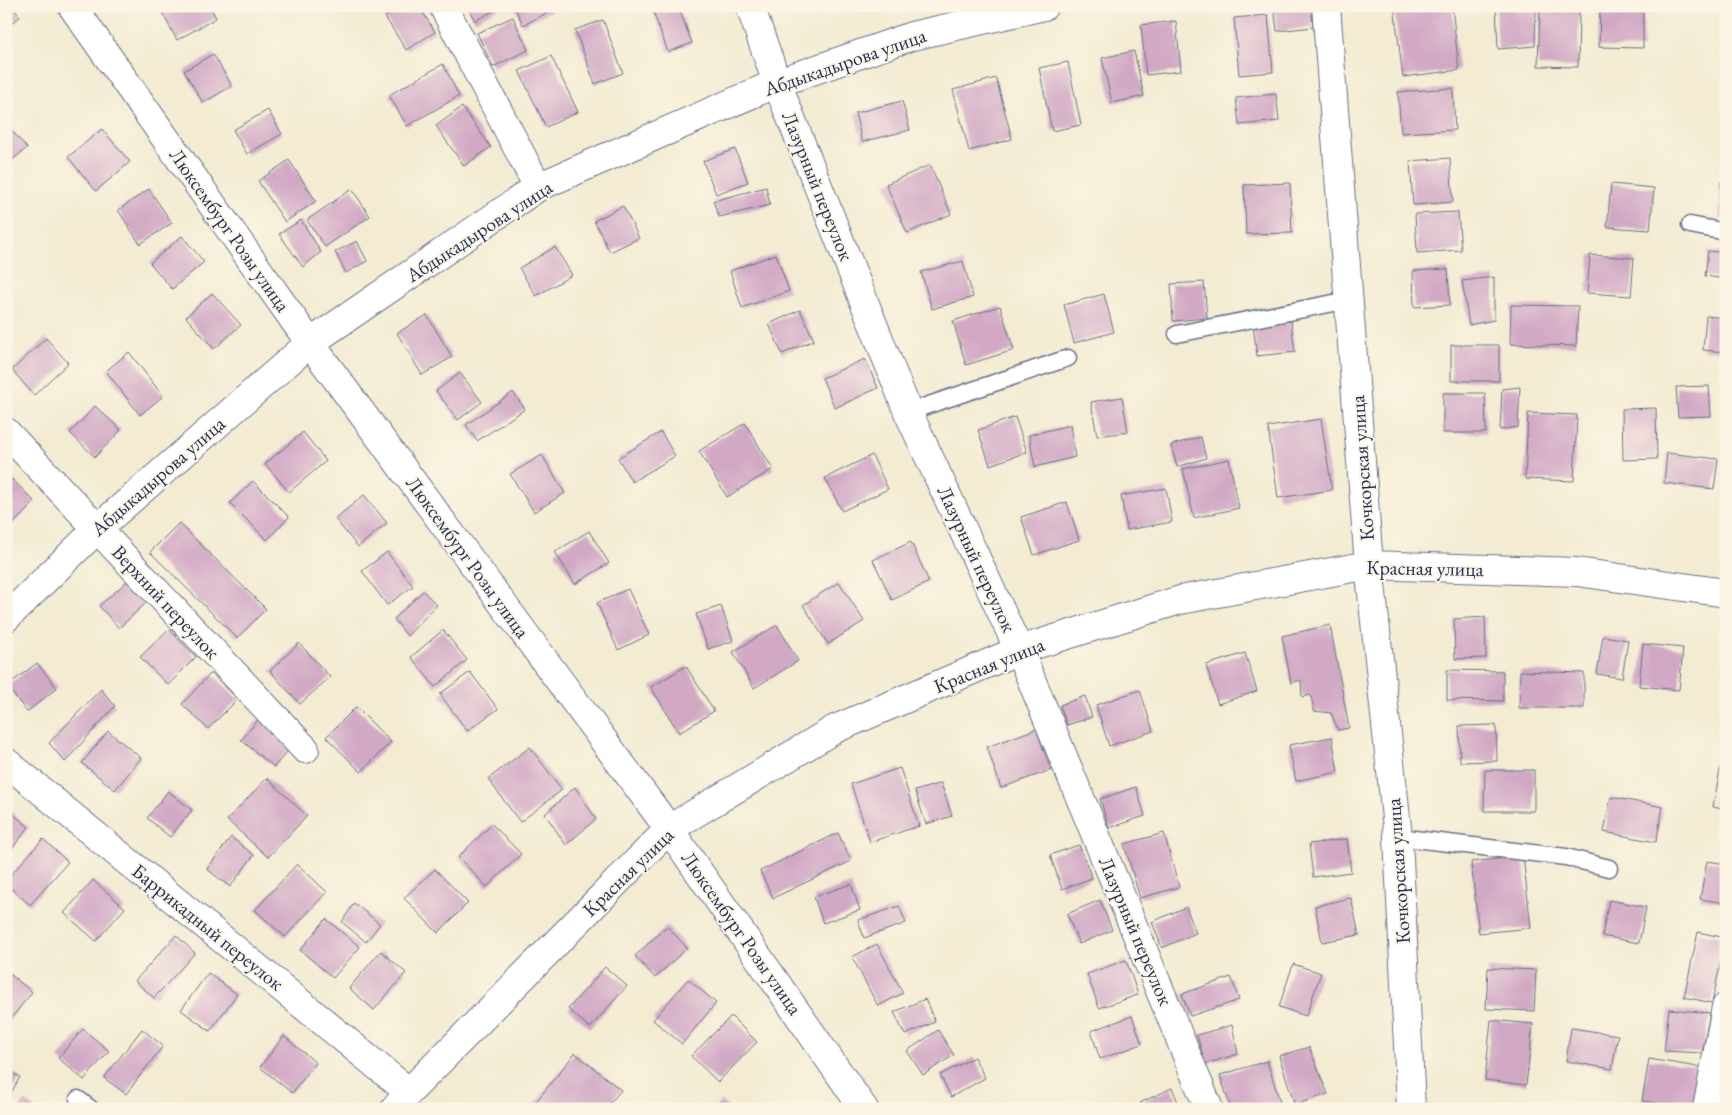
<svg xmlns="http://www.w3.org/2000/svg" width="1732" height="1115" viewBox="0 0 1732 1115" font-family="'EB Garamond',serif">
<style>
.building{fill:#d1a9c5}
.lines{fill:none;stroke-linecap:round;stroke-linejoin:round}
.service-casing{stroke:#677187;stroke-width:19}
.minor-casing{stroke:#677187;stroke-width:30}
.service{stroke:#fff;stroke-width:16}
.minor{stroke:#fff;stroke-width:28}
.labels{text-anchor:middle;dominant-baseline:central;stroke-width:4;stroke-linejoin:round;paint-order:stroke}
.street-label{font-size:20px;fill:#1b2f5e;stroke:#fcf5e5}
</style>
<rect width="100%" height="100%" fill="#fcf5e5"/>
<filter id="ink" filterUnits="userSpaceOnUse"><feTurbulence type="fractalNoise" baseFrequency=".02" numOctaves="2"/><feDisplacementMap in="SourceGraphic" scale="10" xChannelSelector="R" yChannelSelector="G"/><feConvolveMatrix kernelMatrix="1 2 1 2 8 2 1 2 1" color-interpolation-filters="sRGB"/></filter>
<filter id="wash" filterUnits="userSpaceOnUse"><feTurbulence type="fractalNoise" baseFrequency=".0096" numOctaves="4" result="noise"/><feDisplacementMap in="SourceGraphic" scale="20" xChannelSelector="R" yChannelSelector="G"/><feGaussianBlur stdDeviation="1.12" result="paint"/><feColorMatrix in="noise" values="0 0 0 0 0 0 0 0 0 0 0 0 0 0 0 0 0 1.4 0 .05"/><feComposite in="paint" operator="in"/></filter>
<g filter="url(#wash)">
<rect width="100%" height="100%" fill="#f3ebd2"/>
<g id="blocks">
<path class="building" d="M6 6H12L20 17 6 27Z
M165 6H210L216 18 177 40 160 9Z
M402 6H419L435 32 406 50 385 17Z
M467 6H502L475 21Z
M514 6H556L557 8 523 25Z
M651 6H678L692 43 668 52Z
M1274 6H1311L1313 27 1277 31Z
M1394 6H1452L1459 70 1403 77Z
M1496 6H1536L1535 46 1498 49Z
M1540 8 1579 9 1578 67 1538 66Z
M1600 8 1643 9V48L1599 47Z
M1268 15 1273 72 1239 75 1234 18Z
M513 17 528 50 493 67 477 33Z
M603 20 623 73 595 84 575 30Z
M1176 21 1181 71 1146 75 1141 25Z
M1134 51 1144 96 1112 103 1102 58Z
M213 54 232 86 203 103 184 71Z
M551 56 578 112 546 127 519 71Z
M1068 62 1081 125 1052 131 1039 68Z
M443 64 459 96 407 126 389 95Z
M996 78 1012 139 969 151 953 90Z
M1453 88 1455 130 1401 133 1398 92Z
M1276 94 1279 121 1239 125 1236 98Z
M902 101 910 130 862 142 855 113Z
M462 107 491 147 464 166 436 126Z
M268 110 282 134 247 154 233 130Z
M6 124 27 148 6 165Z
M1724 124H1726V151H1723Z
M102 129 130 162 96 191 68 157Z
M735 149 748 182 716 194 703 161Z
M1450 158 1453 202 1413 205 1410 161Z
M289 160 316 201 285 222 258 181Z
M930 165 951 214 907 233 886 184Z
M1721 181H1726V220L1719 219Z
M1290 183 1292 233 1246 234 1244 185Z
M1611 184 1654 188 1650 230 1607 227Z
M766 187 770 205 719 217 713 201Z
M149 189 172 223 140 244 118 210Z
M352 189 370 216 325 247 307 220Z
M623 206 639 238 610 252 594 221Z
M1458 212 1461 250 1417 253 1415 214Z
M301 220 321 252 303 267 279 234Z
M182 236 204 262 172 289 150 263Z
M357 241 367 261 346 273 335 252Z
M555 247 572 275 536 296 519 268Z
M1708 251 1726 253V279L1705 276Z
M776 254 789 291 742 308 730 271Z
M1590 255 1634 258 1631 296 1587 293Z
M963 261 973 297 932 309 921 272Z
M1448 269 1450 305 1414 307 1413 271Z
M1494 277V320L1469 325 1462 281Z
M1204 282 1207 318 1173 321 1171 284Z
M212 293 241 325 214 349 186 317Z
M1104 294 1114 332 1074 343 1064 305Z
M1511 305 1578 306 1576 346 1510 344Z
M1000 306 1014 350 966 365 953 321Z
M800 310 814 340 782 354 769 324Z
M427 315 452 357 422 375 397 333Z
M1706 316 1726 318V352L1703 350Z
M1291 321 1295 352 1257 356 1253 325Z
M46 338 68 363 34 395 12 370Z
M1451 345H1499V381H1451Z
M129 352 163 396 140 415 106 371Z
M865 359 878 388 835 408 822 378Z
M460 373 482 402 458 420 436 391Z
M1709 386 1711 416 1678 417 1676 387Z
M1520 387 1518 427 1500 430 1502 389Z
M513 392 525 409 477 441 466 425Z
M1443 393H1485L1486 433H1443Z
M1122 397 1128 432 1097 436 1091 402Z
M95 406 121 430 95 457 70 433Z
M1656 408 1657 459 1623 460 1622 409Z
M1528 413 1577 415 1574 481 1525 479Z
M1015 417 1027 452 990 465 978 430Z
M1321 419 1332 490 1278 498 1268 427Z
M745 423 773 469 727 497 699 451Z
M1070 425 1075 457 1035 467 1029 435Z
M303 432 326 461 289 492 265 464Z
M661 432 675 456 632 482 618 458Z
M1201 437 1206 458 1177 467 1171 445Z
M1667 453 1718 459 1714 489 1664 483Z
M542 455 565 493 534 512 510 474Z
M872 455 888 489 842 511 825 478Z
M1229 459 1239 508 1194 518 1183 469Z
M12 479 35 502 6 531V485Z
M253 481 289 517 267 540 230 503Z
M1166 488 1172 522 1127 530 1121 496Z
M364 495 387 523 358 547 335 519Z
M1067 502 1079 540 1034 555 1021 517Z
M179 523 266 609 237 638 150 552Z
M589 531 609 563 575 584 555 552Z
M911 542 929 582 892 600 873 560Z
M387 552 413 586 387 605 362 571Z
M131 578 150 599 119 628 99 606Z
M839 582 864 621 828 644 803 605Z
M628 589 649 635 618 650 597 603Z
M423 591 437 605 407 636 394 619Z
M721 606 733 641 708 649 696 614Z
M1485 617 1486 658 1455 659 1454 619Z
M777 625 798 661 754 688 733 652Z
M1330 625 1349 728 1338 730 1331 713 1314 711 1311 695 1302 697 1301 680 1291 683 1282 636Z
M169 629 196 657 168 685 140 657Z
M443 630 467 660 435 687 411 657Z
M1603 636 1628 640 1622 678 1597 674Z
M299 643 330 677 300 704 270 671Z
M1643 644 1683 648 1679 690 1639 686Z
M1245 653 1257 691 1218 704 1206 665Z
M37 663 57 688 27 712 7 686Z
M686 666 714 711 679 733 651 687Z
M1447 670 1503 671V701L1447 700Z
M1520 671 1584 673V708H1519Z
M470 672 498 709 467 731 440 694Z
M211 673 238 699 208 729 182 704Z
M101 689 115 706 65 762 49 743Z
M1140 690 1153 731 1109 746 1096 705Z
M1085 696 1092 717 1067 725 1060 705Z
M356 707 391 742 361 772 326 737Z
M259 719 292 746 274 767 241 740Z
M1496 725 1497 761 1460 762 1459 726Z
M1036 729 1051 770 1001 788 987 747Z
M108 731 141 758 115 790 82 763Z
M1332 737 1338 772 1296 781 1289 745Z
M1725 744H1726V810L1713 807Z
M530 747 562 790 520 822 488 779Z
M900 768 919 826 870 842 851 784Z
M1485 770H1534V811H1484Z
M267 778 307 816 268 857 227 820Z
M941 783 952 816 926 824 915 791Z
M575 787 596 819 566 845 545 814Z
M1136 787 1145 816 1109 828 1100 799Z
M168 791 192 810 170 837 147 818Z
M1611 797 1663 807 1656 842 1604 832Z
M6 808 29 827 6 856Z
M492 824 521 854 487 887 458 857Z
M838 833 851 861 773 898 760 871Z
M1164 833 1179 887 1140 898 1124 844Z
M231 837 254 855 230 887 207 869Z
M43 839 68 862 30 905 6 884V880Z
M1347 839 1351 872 1313 877 1309 844Z
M1079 845 1092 878 1062 889 1050 855Z
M1523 856 1531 928 1479 933 1471 862Z
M1707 861 1726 864V903L1700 899Z
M297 864 327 892 285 937 255 910Z
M435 869 468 903 438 933 404 898Z
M93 880 125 908 96 941 64 913Z
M851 884 860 910 823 923 814 897Z
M1351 898 1359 935 1322 942 1315 906Z
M1100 900 1112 930 1079 944 1067 914Z
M1609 900 1646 907 1639 943 1602 936Z
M354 903 380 924 366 942 342 922Z
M899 906 906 923 864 938 858 920Z
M1186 907 1196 933 1162 948 1152 922Z
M326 919 360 947 333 978 300 950Z
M667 926 687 948 655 978 635 956Z
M1698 932 1726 938 1712 1003 1684 997Z
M176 935 195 953 154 998 135 981Z
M877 944 903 993 878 1006 852 957Z
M381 951 406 973 374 1010 349 988Z
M1126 960 1138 995 1099 1008 1087 974Z
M1293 964 1321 973 1306 1016 1279 1007Z
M605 967 627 986 590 1028 568 1009Z
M1488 968 1536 970 1534 1011 1486 1009Z
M6 971 32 992 6 1025Z
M208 973 237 994 210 1031 181 1010Z
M1231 977 1239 1000 1190 1016 1182 994Z
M688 979 716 1003 682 1044 653 1020Z
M925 999 935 1022 905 1035 894 1012Z
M1669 1009 1710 1013 1702 1053 1664 1051Z
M731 1016 757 1042 718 1082 691 1056Z
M1132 1016 1142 1044 1100 1059 1091 1031Z
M1491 1020 1533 1024 1526 1085 1485 1080Z
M1232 1025 1238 1054 1205 1064 1197 1035Z
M1571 1028 1618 1035 1612 1069 1566 1061Z
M83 1029 109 1051 84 1080 58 1058Z
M142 1029 163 1046 126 1094 104 1078Z
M938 1030 954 1055 923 1075 907 1051Z
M284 1036 316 1063 292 1093 260 1067Z
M1309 1047 1328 1094 1295 1105 1279 1056Z
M575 1053 621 1090 605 1109H530Z
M974 1057 985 1078 951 1097 940 1075Z
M1649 1059 1704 1068 1697 1109 1642 1101Z
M1267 1061 1281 1105 1267 1109H1231L1220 1075Z
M6 1069 20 1077 6 1102Z
M1725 1087 1726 1109H1721Z
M1172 1088 1181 1109H1143L1140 1103Z
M24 1101 36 1109H20Z
M721 1101 730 1109H715Z"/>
</g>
</g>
<g filter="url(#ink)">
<use href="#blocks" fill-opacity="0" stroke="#677187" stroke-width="1"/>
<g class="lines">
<g class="service-casing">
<path id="service" d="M1690 225 1726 232
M1177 334 1349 300
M908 412 1068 358
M1398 837 1566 857 1609 868
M78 1099 91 1109"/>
</g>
<g class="minor-casing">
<path id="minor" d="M72 6 310 343 669 829 864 1109
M443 6 538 187
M750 6 777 83 908 412 1019 650 1209 1109
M1326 6 1369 565 1398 837 1411 1109
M6 432 305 749
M6 618 97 529 310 343 538 187 777 83 912 36 1044 6
M6 762 409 1092
M395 1109 409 1092 669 829 835 729 1019 650 1180 600 1369 565 1577 572 1726 593
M1707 1109 1726 1007"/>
</g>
<use href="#service" class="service"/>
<use href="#minor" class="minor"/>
</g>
</g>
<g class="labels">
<g class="street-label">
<text transform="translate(845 62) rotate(-19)">Абдыкадырова улица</text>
<text transform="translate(818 186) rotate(68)">Лазурный переулок</text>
<text transform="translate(230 230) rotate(55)">Люксембург Розы улица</text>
<text transform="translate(479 231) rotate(-33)">Абдыкадырова улица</text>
<text transform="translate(1362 468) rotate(-94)">Кочкорская улица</text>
<text transform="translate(158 476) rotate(-41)">Абдыкадырова улица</text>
<text transform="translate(468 557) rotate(54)">Люксембург Розы улица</text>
<text transform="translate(977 559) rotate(65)">Лазурный переулок</text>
<text transform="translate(1425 568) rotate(1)">Красная улица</text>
<text transform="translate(166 602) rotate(47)">Верхний переулок</text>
<text transform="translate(989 665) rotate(-22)">Красная улица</text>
<text transform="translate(1398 871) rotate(-94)">Кочкорская улица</text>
<text transform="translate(628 872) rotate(-44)">Красная улица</text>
<text transform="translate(208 927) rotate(39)">Баррикадный переулок</text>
<text transform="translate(1136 931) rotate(67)">Лазурный переулок</text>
<text transform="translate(742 933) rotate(55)">Люксембург Розы улица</text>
</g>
</g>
<rect width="1732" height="1115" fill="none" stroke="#fcf5e5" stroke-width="25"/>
</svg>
